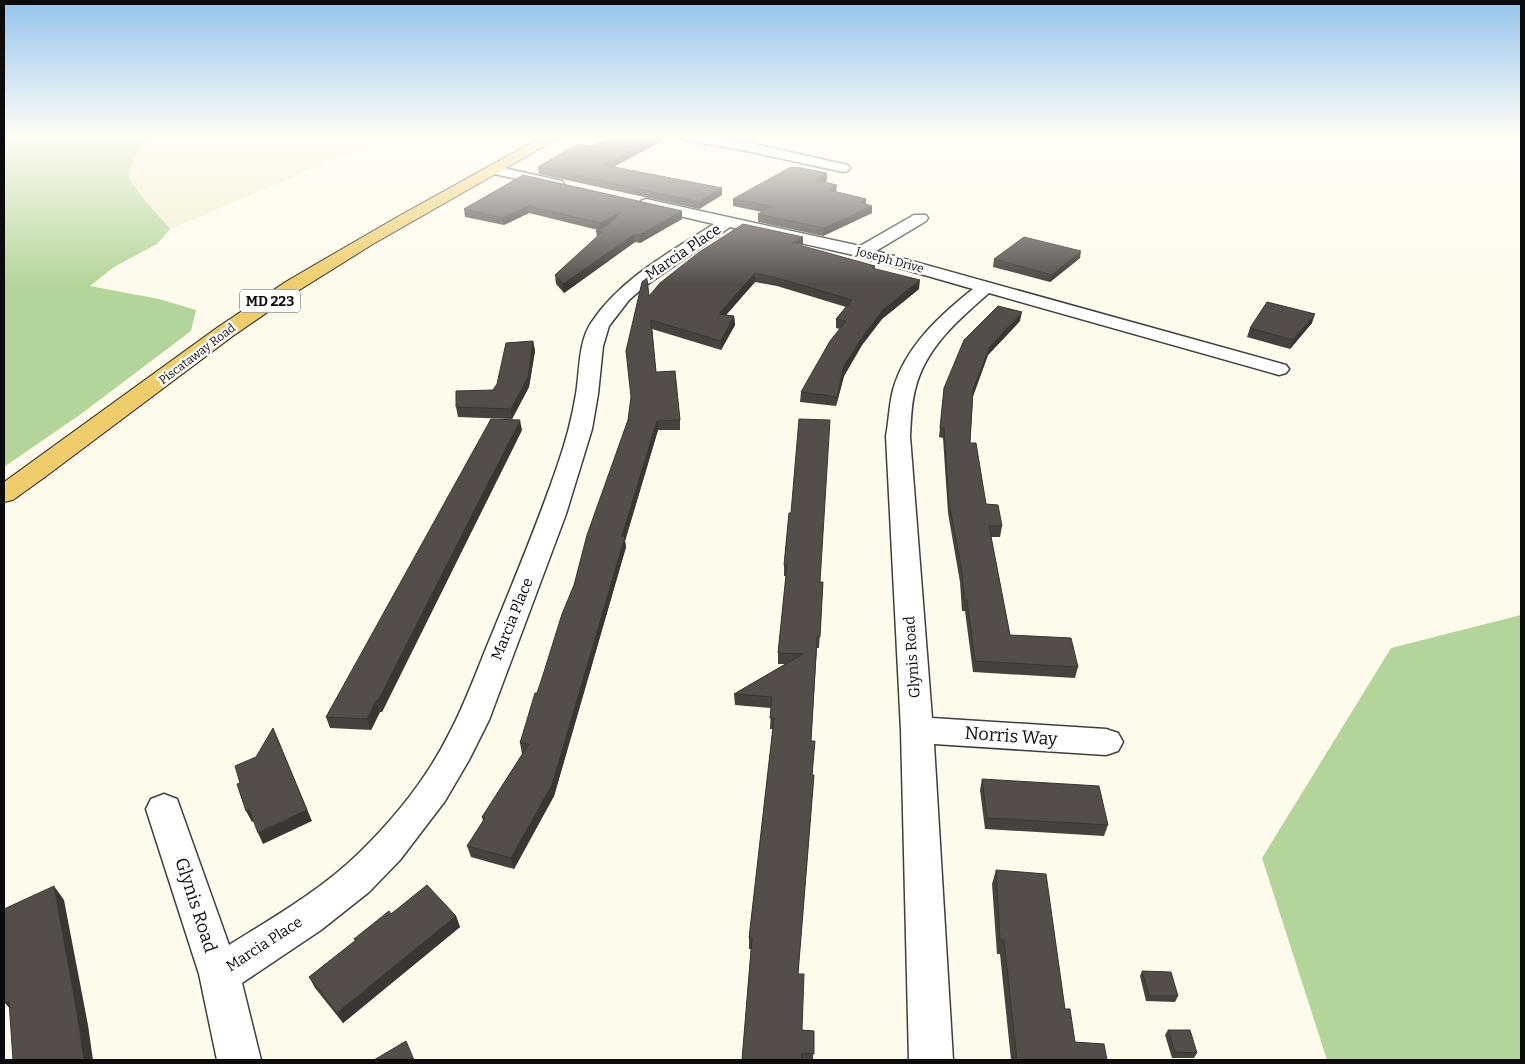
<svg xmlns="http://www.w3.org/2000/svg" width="1525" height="1064" viewBox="0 0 1525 1064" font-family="Bitter,serif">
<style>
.farmland{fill:#f2eece}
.forest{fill:#b4d599}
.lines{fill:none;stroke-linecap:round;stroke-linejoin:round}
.street-casing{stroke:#3f3f3f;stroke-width:3}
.primary-casing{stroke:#1d1d1d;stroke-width:2}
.street{fill:#fff;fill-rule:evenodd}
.primary{fill:#efcd6a;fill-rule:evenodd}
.wall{fill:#48423f}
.shaded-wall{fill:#3b3633}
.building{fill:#544d49;stroke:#3b3633}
.labels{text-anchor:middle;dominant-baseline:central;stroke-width:5;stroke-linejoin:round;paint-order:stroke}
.far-street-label{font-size:12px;fill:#0c0c0c;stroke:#fff}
.shield{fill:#fff;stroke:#555;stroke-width:1}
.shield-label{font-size:14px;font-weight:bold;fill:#0c0c0c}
.street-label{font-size:15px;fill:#0c0c0c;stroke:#fff}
.near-street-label{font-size:18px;fill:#0c0c0c;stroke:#fff}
</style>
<rect width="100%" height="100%" fill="#fefaec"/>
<path class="farmland" d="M144 136H390L170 229 143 198 128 177 134 157 147 139Z"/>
<path class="forest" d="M4 136H144L147 138 134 157 128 177 143 198 170 229 157 244 114 267 90 286 159 299 196 310 191 331 81 414 4 467Z
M1521 615V1060H1327L1262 858 1391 648Z"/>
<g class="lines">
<g class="street-casing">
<path id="street" d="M678 136C734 136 788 152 843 164L848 165 850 168 848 171 843 172 742 150 684 140Z
M495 166 562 181 564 184 562 187 557 188 490 173 488 170 490 167Z
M646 199 860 246 914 215H926L928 218 926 221 876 251 1286 365 1289 369 1286 373 1279 375 989 293C958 320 925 348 915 390 911 405 911 421 910 436L932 718 1106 729 1118 733 1123 742 1118 751 1106 755 934 744 953 1060H909L901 730 886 436C889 421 889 405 893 390 905 347 939 316 973 289L858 256 730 227 645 286 629 300 609 326 603 346 598 394 592 429 566 514 489 720 469 760 445 801 400 860 369 892 321 930 242 983 261 1060H217L199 974 146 809 151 799 164 794 177 799 229 945C274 917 321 890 359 853 394 819 427 778 449 734 467 700 479 664 494 629 516 575 539 520 558 464 566 441 572 418 576 394 580 371 578 343 591 323 621 278 669 253 714 224L641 207 638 204 641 201Z"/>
</g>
<g class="primary-casing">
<path id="primary" d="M544 136H562L373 244 301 289 233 336 45 477 13 500 4 502V482L218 327 287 281 399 216Z"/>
</g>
<use href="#street" class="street"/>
<use href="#primary" class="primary"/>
</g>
<path class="wall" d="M671 136 614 167 722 188V195L699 209 539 174 538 167 591 146Z
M523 175 682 211V219L640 243 635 242 564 293 556 284 555 275 597 237 596 231 598 230 529 213 504 225 465 217 464 209Z
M827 181 824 182 836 192 866 204 872 213 823 236 758 222V214L762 212 733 206V199Z
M803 246 875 266V269L919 289 882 319 862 345 844 376 836 406 800 402 801 392 840 329 836 328V319L846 307 777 286 755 282 726 315 734 316 735 325 721 350 652 329 656 372 680 420V430H658L625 541 626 547 554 796 514 869 471 857 467 846 483 821 482 817 522 754 520 743 574 585 628 420 649 296Z
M1080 258 1050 282 993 267 994 259Z
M1020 321 988 355 973 396 970 443 986 504 1002 526 1000 537H991L1010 635 1078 667 1075 678 973 672 965 611H962L960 582 948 513 943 438 939 437 944 388Z
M1312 323 1290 349 1247 337 1250 328Z
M533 341 535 351 529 387 512 419 458 417 456 407 493 390Z
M522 430 382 712H380L371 730 330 728 326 717Z
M789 513 820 582H823L819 648H817L811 741 813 786 798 974 802 1030 814 1031 813 1060H742L751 949H749V938L773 729H770L771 708 735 705 734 694 785 664H778V653L786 576H784V565Z
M982 779 1108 825 1104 836 985 829 980 790Z
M996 870 1065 1009 1075 1042 1107 1060H1011L1000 954H997L992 884Z
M391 914 456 916 460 927 343 1023 315 988 309 977 355 941 354 939Z
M1142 971 1178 996 1175 1002 1146 1001 1140 976Z
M1168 1030 1197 1053 1194 1058H1172L1165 1035Z"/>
<path class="shaded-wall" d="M659 136H671L605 171 604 165Z
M827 173V181L815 188V180Z
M837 185 836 192 829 190Z
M722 188V195L699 209V202Z
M866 199V206L860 202Z
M528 206 529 213 504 225 503 218Z
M872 206V213L823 236 824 228Z
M682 211V219L640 243 639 235Z
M621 212 622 220 601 231 600 223Z
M635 234V242L564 293 563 284Z
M803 237V245L792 243Z
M1081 251 1080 258 1050 282 1052 275Z
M755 273V282L719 323V314Z
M920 280 919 289 882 319 862 345 844 376 836 406 837 397 844 366 863 336 883 310Z
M1022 312 1020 321 988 355 972 399 973 390 990 346Z
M1315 314 1312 323 1290 349 1293 340Z
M734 316 735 325 721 350V341Z
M533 341 535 351 529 387 512 419 511 409Z
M520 420 522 430 382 712 378 701Z
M657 421 658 430 625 541 626 547 554 796 514 869 511 858 622 536Z
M376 701 380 712 371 730 367 719Z
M273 728 312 821 263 844 258 833Z
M249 809 255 820 252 822 246 811Z
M54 886 64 900 88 1025 93 1060H84Z
M456 916 460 927 343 1023 337 1013Z
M9 1001 16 1016 5 1003Z"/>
<path class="building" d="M612 136H659L604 165 722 188 699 202 538 167 572 147 579 144 591 146Z
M796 167 827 173 815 180 837 185 829 190 866 199 860 202 872 206 824 228 758 214 772 206 733 199 789 168Z
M523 175 682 211 639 235 635 234 563 284 555 275 602 232 596 231 608 225 621 212 600 223 528 206 503 218 464 209Z
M743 224 803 237 792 243 875 266 872 268 920 280 883 310 863 336 844 366 837 397 801 392 830 341 846 321 836 319 852 300 777 278 755 273 719 314 734 316 721 341 651 320 656 372 675 371 680 420 657 421 622 536 625 537 552 785 511 858 467 846 485 818 482 817 529 744 520 743 535 693H537L543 675 562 614 574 585 587 535 628 420 631 397 626 351 642 282 647 278 649 296 660 283 698 253Z
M1024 237 1081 251 1052 275 994 259Z
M1267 302 1315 314 1293 340 1250 328Z
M998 306 1022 312 990 346 973 390 970 443H976L986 504 998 505 1002 526H989L1010 635 1071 638 1078 667 975 661 967 600H964L962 571 949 503 944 428H940L944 388 964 340Z
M533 341 528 377 511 409 456 407V391L493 390 497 384 506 343Z
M491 419 520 420 378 701H376L367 719 326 717Z
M799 419 830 420 820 582H823L820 637H817L811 741H815L812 775H814L798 974H804L802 1030 814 1031V1054L802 1053 801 1060H742L752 938H749L774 718H770L772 697 734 694 803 654 778 653 787 565H784L789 513H791Z
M273 728 307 810 258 833 249 809 246 811 237 784 240 783 235 766 256 757Z
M982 779 1099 786 1108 825 987 818Z
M996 870 1046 874 1065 1009H1070L1075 1042 1104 1044 1107 1060H1017L1004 940H1000Z
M427 885 456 916 337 1013 309 977 356 940 354 939 389 911 391 914Z
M54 886 77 1012 84 1060H13L9 1001 5 1003 4 995V909Z
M1142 971 1171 972 1178 996H1149Z
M1168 1030H1190L1197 1053 1175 1052Z
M406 1041 414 1060H374Z"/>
<linearGradient id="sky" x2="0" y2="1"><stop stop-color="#93c4ec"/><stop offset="0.48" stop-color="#fffdf6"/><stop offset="1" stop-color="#fffdf6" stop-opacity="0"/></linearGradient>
<rect width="1525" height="285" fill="url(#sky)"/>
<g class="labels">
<g class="far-street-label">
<text transform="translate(890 260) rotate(15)">Joseph Drive</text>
<text transform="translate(197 354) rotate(-37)">Piscataway Road</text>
</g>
<rect class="shield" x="240" y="289.5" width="60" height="23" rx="4"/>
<g class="shield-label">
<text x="270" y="301">MD 223</text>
</g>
<g class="street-label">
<text transform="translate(683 252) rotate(-34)">Marcia Place</text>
<text transform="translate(512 619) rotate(-68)">Marcia Place</text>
<text transform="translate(912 657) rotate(-94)">Glynis Road</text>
<text transform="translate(264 944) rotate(-33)">Marcia Place</text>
</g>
<g class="near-street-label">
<text transform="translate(1011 736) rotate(4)">Norris Way</text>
<text transform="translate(196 905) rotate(72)">Glynis Road</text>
</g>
</g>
<rect width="1525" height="1064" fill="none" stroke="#0c0c0c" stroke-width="10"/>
</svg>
